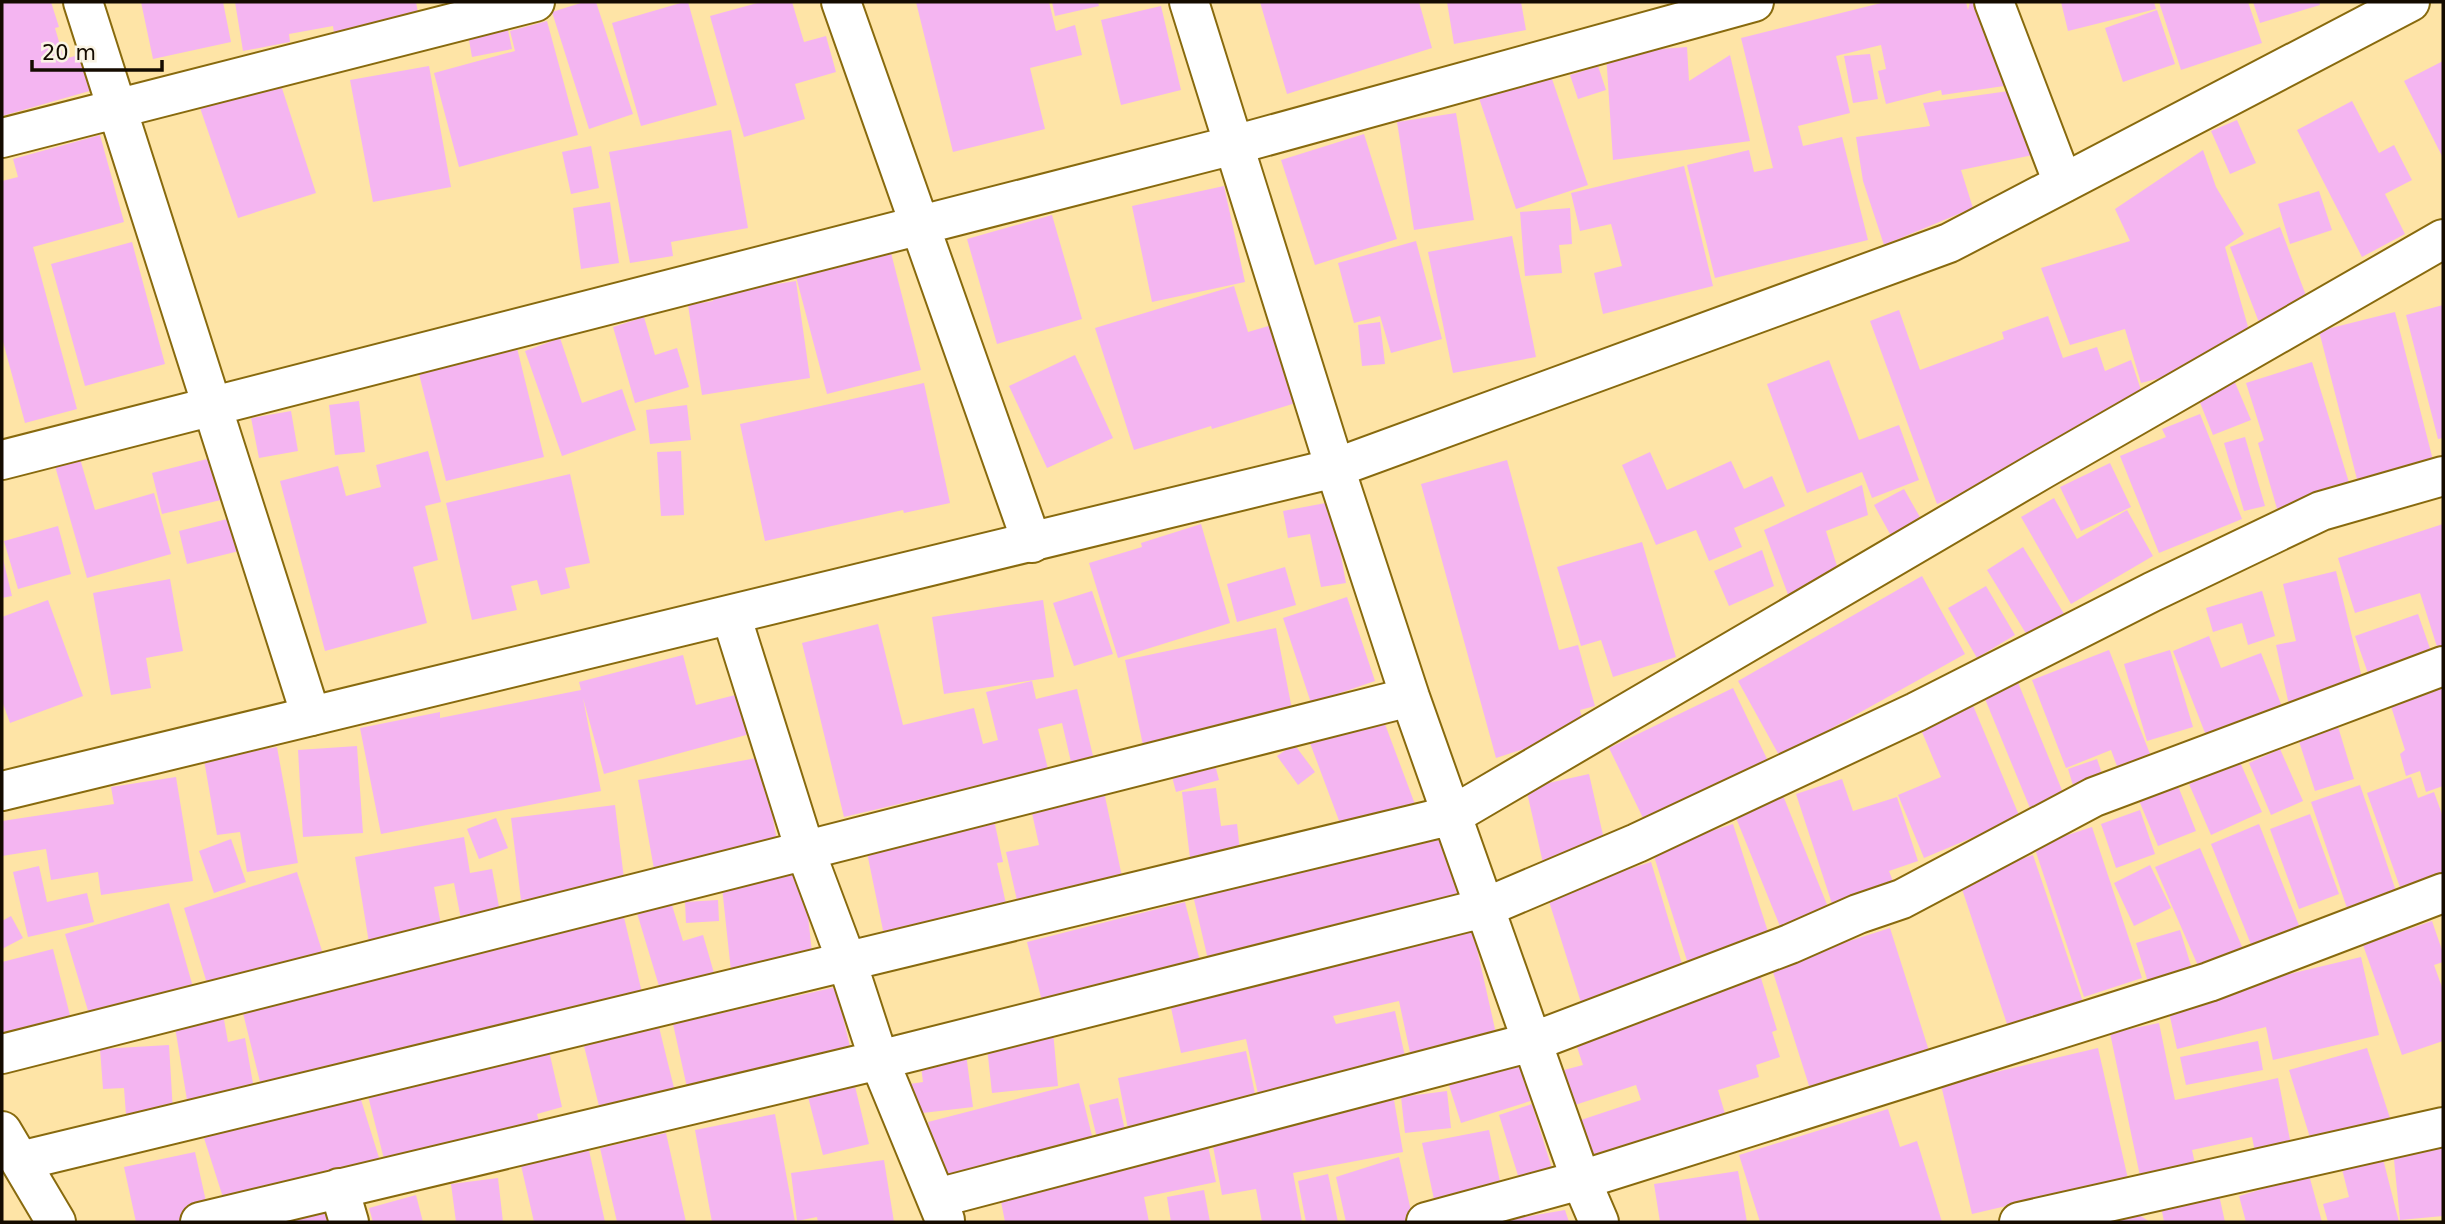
<svg xmlns="http://www.w3.org/2000/svg" width="2445" height="1224" viewBox="0 0 2445 1224" font-family="'DejaVu Sans',sans-serif">
<style>
.building{fill:#f4b5f1}
.lines{fill:none;stroke-linecap:round;stroke-linejoin:round}
.street-casing{stroke:#886a0e;stroke-width:42}
.secondary-casing{stroke:#886a0e;stroke-width:42}
.street{stroke:#fff;stroke-width:38}
.secondary{stroke:#fff;stroke-width:38}
</style>
<rect width="100%" height="100%" fill="#fee4a6"/>
<path class="building" d="M2 2H51L59 27 55 28 64 59 90 52 100 88 2 116Z
M141 2H223L231 42 153 59Z
M235 2H416L420 24 335 40 333 26 289 34 290 42 243 51Z
M584 2H596L633 114 589 129 552 12Z
M684 2H688L717 105 641 126 612 23Z
M761 2H792L804 42 826 36 836 72 795 84 805 119 744 137 710 16Z
M916 2H1049L1056 31 1075 25 1082 55 1030 68 1045 129 953 152Z
M1052 2H1098L1099 6 1055 16Z
M1260 2H1419L1432 48 1287 94Z
M1447 2H1521L1526 30 1454 44Z
M1885 2H1966L1968 10 1970 2H1985L2018 84 1942 95 1941 90 1886 104 1878 71 1886 69 1881 45 1836 56 1850 113 1798 126 1803 146 1842 137 1868 240 1715 278 1687 165 1749 150 1754 172 1773 168 1741 38Z
M2061 2H2154L2156 9 2068 31Z
M2159 2H2248L2262 43 2181 70Z
M2253 2H2319L2320 5 2260 23Z
M1161 6 1181 90 1121 105 1101 20Z
M2157 10 2175 64 2123 82 2105 28Z
M506 21 512 49 472 57 467 29Z
M547 21 578 135 459 167 434 73 515 51 510 31Z
M1687 47 1689 81 1730 55 1750 141 1613 160 1606 53Z
M1870 54 1878 99 1853 103 1844 56Z
M2443 61V158L2404 81Z
M429 66 451 187 373 202 350 80Z
M1598 66 1606 90 1578 99 1570 75Z
M1550 73 1588 185 1516 209 1479 98Z
M279 79 316 193 238 218 199 105Z
M2016 90 2042 153 1961 170 1973 208 1884 245 1863 181 1856 137 1930 126 1923 103Z
M2352 101 2379 153 2394 145 2412 180 2385 194 2405 234 2362 257 2297 130Z
M1456 113 1474 220 1414 230 1397 122Z
M2237 120 2256 163 2230 174 2211 131Z
M731 130 748 228 671 242 673 256 630 263 609 152Z
M1364 134 1397 239 1315 265 1281 160Z
M100 135 124 222 33 247 77 409 25 423 2 338V181L18 177 13 159Z
M591 146 599 188 571 194 562 152Z
M2203 150 2216 187 2244 234 2225 247 2253 344 2200 368 2141 383 2125 329 2070 345 2041 268 2130 241 2115 209Z
M1684 166 1713 286 1603 314 1594 273 1622 266 1611 224 1580 231 1571 193Z
M1224 186 1245 282 1152 302 1132 206Z
M2319 191 2332 230 2290 244 2278 204Z
M610 202 619 263 581 269 573 208Z
M1570 208 1572 244 1559 245 1562 273 1525 276 1520 212Z
M1052 215 1082 319 997 344 967 239Z
M2280 227 2310 306 2260 325 2230 247Z
M1512 236 1536 357 1453 373 1428 252Z
M1416 241 1442 339 1391 353 1380 316 1354 323 1338 263Z
M132 242 165 364 85 386 51 264Z
M889 245 921 370 827 394 794 269Z
M796 281 810 378 702 395 688 305 713 301 712 294Z
M1234 286 1248 332 1279 323 1302 401 1212 429 1211 426 1134 450 1095 328Z
M2443 305V438L2438 439 2406 315Z
M1899 310 1920 370 2004 339 2002 332 2048 316 2063 358 2097 347 2105 371 2131 360 2146 405 2072 449 1937 504 1870 321Z
M2395 312 2434 464 2358 483 2319 331Z
M644 317 655 355 677 348 689 387 635 403 613 327Z
M1380 322 1385 364 1362 366 1358 325Z
M560 338 582 403 622 389 636 430 562 456 525 351Z
M517 348 544 457 446 481 419 374Z
M1075 355 1113 438 1047 468 1009 386Z
M1829 360 1859 440 1899 425 1919 480 1872 498 1862 472 1807 493 1767 384Z
M2312 362 2351 489 2278 512 2258 443 2264 440 2246 383Z
M2234 380 2251 420 2213 435 2197 395Z
M924 383 950 503 904 513 903 510 765 541 740 424Z
M359 401 365 452 335 455 329 405Z
M687 405 691 440 650 444 646 410Z
M291 411 298 451 259 458 251 418Z
M2200 414 2242 519 2159 553 2120 456 2166 437 2162 429Z
M2245 437 2265 506 2244 511 2224 443Z
M428 451 441 502 425 506 438 560 413 567 427 623 325 651 280 481 338 466 346 496 381 487 376 465Z
M681 451 684 515 661 516 657 452Z
M78 452 95 510 154 493 171 554 87 578 53 459Z
M1650 452 1667 490 1731 461 1744 489 1772 476 1785 506 1734 528 1742 547 1709 561 1696 530 1656 545 1622 465Z
M215 457 225 499 162 514 152 473Z
M1507 460 1559 650 1578 645 1595 706 1580 710 1585 729 1496 758 1421 484Z
M2110 463 2131 507 2081 531 2060 487Z
M570 474 590 563 565 568 570 588 541 595 537 580 511 586 517 610 472 620 446 503Z
M1862 485 1868 515 1826 531 1842 582 1793 608 1764 530Z
M1904 489 1925 526 1895 543 1874 505Z
M2054 498 2077 539 2127 510 2153 556 2071 604 2021 517Z
M1331 502 1346 583 1321 587 1310 534 1288 538 1283 511Z
M231 518 239 551 187 564 179 531Z
M1201 524 1230 623 1118 658 1089 563 1142 547 1141 543Z
M2443 524V648L2438 650 2420 593 2355 613 2338 558Z
M58 526 71 574 18 589 4 541Z
M1642 542 1676 657 1613 677 1601 640 1581 646 1557 567Z
M2023 547 2066 617 2030 640 1987 570Z
M1762 550 1774 586 1729 606 1714 571Z
M3 559 12 596 2 598V560Z
M1285 567 1296 605 1237 622 1227 584Z
M2336 571 2364 686 2289 705 2276 645 2296 641 2283 584Z
M1922 576 1965 654 1780 757 1738 681Z
M170 579 183 651 146 658 151 688 111 695 93 593Z
M1986 586 2015 635 1977 658 1948 608Z
M1092 591 1113 654 1074 666 1053 603Z
M2262 591 2275 636 2248 645 2242 623 2213 632 2206 608Z
M1347 597 1375 681 1311 703 1283 618Z
M48 600 83 696 10 723 2 701V617Z
M1043 600 1054 677 944 694 932 617Z
M2418 614 2434 660 2371 682 2355 636Z
M878 624 903 725 974 708 983 744 998 740 986 692 1032 681 1036 699 1077 689 1093 756 1071 762 1062 723 1038 729 1048 769 844 817 802 643Z
M1276 628 1293 714 1143 745 1125 660Z
M2209 636 2221 668 2261 653 2283 709 2207 738 2173 651Z
M2109 650 2154 764 2121 777 2111 750 2066 768 2032 680Z
M2170 650 2193 727 2147 741 2124 664Z
M683 655 696 705 747 692 757 732 604 774 583 698 601 791 381 834 360 728 440 712V718L581 690 579 682Z
M2017 680 2066 800 2032 813 1983 694Z
M2443 682V786L2426 792 2420 771 2406 776 2400 754 2405 750 2389 700Z
M1733 688 1768 761 1644 820 1609 748Z
M1972 703 2021 820 1989 833 1988 831 1924 858 1898 795 1941 777 1919 725Z
M1382 716 1416 807 1344 834 1310 743Z
M2336 720 2354 779 2315 791 2296 732Z
M1294 744 1315 772 1298 785 1277 756Z
M357 746 363 833 303 837 298 750Z
M277 747 298 863 247 872 240 832 217 835 204 760Z
M2280 749 2303 801 2271 815 2249 763Z
M762 757 778 846 654 869 638 780Z
M1213 757 1219 780 1176 792 1170 769Z
M2097 759 2106 785 2076 795 2068 769Z
M2240 762 2262 812 2211 835 2189 784Z
M1589 774 1606 848 1543 863 1526 788Z
M176 777 193 881 101 895 98 872 51 880 46 849 2 856V821L114 804 111 787Z
M2411 777 2418 798 2434 792 2443 817V882L2403 896 2367 793Z
M1842 779 1853 811 1897 797 1918 861 1889 871 1897 892 1835 913 1796 794Z
M2176 781 2196 831 2158 846 2138 798Z
M2360 785 2397 894 2348 911 2311 802Z
M1103 787 1124 886 1019 909 1006 852 1039 845 1030 804Z
M1216 788 1221 826 1237 824 1240 851 1190 858 1182 792Z
M1782 793 1832 917 1784 936 1734 813Z
M615 805 625 887 521 900 511 818Z
M2140 810 2155 854 2116 868 2101 824Z
M2310 814 2339 894 2299 909 2270 829Z
M993 815 1003 862 997 863 1008 913 885 940 865 843Z
M496 818 508 848 479 859 467 829Z
M1441 824 1460 906 1209 964 1192 891Z
M1733 824 1772 944 1690 970 1652 850Z
M2259 824 2300 928 2252 947 2211 844Z
M2092 827 2142 978 2084 997 2034 846Z
M464 837 470 873 492 869 500 912 461 919 454 883 434 887 443 936 370 949 355 857Z
M231 839 246 882 214 893 199 851Z
M2200 848 2243 949 2199 968 2155 867Z
M2033 855 2084 1005 2009 1030 1959 880Z
M1651 862 1686 977 1583 1009 1547 895Z
M2150 865 2171 908 2134 926 2114 883Z
M39 866 47 902 87 893 94 922 28 937 13 872Z
M803 869 813 962 731 971 721 878Z
M297 872 323 954 209 990 184 908Z
M718 900 719 921 686 923 685 902Z
M671 902 683 941 703 935 716 980 662 996 637 913Z
M1185 902 1201 965 1043 1005 1027 942Z
M169 903 195 994 92 1024 65 934Z
M622 909 644 1001 262 1090 241 1005Z
M11 916 23 938 2 949V921Z
M2432 921 2443 953V962L2434 965 2443 990V1041L2402 1055 2363 945Z
M1471 922 1497 1038 1411 1057 1399 1001 1333 1016 1336 1024 1395 1011 1408 1070 1260 1103 1246 1039 1181 1053 1167 990Z
M1890 928 1930 1054 1811 1092 1771 966Z
M2180 930 2192 969 2148 982 2136 943Z
M53 949 72 1023 2 1040V962Z
M2361 957 2379 1035 2273 1060 2266 1027 2177 1049 2167 1003Z
M1760 975 1777 1030 1772 1032 1780 1057 1756 1065 1759 1077 1718 1090 1728 1124 1596 1167 1581 1120 1641 1100 1636 1085 1575 1105 1564 1070 1583 1065 1573 1035Z
M836 987 852 1055 688 1092 673 1024Z
M223 1014 228 1042 245 1038 254 1089 187 1100 174 1021Z
M658 1023 676 1096 601 1114 583 1042Z
M2159 1023 2175 1100 2278 1078 2292 1150 2256 1157 2252 1137 2192 1150 2195 1164 2140 1176 2110 1033Z
M1053 1031 1058 1086 992 1093 986 1038Z
M2258 1041 2263 1070 2186 1085 2180 1057Z
M169 1045 173 1112 126 1115 124 1088 103 1089 100 1049Z
M965 1046 973 1107 906 1115 903 1085 923 1082 919 1051Z
M2098 1048 2131 1192 2108 1198 2104 1183 1972 1214 1941 1085Z
M2367 1048 2390 1118 2312 1144 2289 1070Z
M549 1051 562 1107 537 1114 540 1126 385 1163 368 1096Z
M1246 1051 1258 1108 1129 1134 1118 1078Z
M1525 1051 1540 1098 1461 1123 1446 1076Z
M853 1078 869 1144 823 1155 806 1089Z
M1079 1083 1095 1148 946 1188 928 1122Z
M358 1090 380 1161 227 1210 204 1138Z
M1447 1091 1451 1128 1405 1133 1401 1097Z
M1118 1098 1126 1135 1098 1142 1089 1105Z
M1394 1100 1403 1152 1293 1173 1302 1222H1262L1256 1189 1222 1195 1211 1135Z
M1532 1104 1554 1175 1521 1185 1499 1115Z
M1888 1109 1900 1147 1917 1141 1942 1222H1760L1739 1155Z
M775 1114 795 1222H712L695 1130Z
M1489 1130 1502 1191 1435 1204 1422 1143Z
M1205 1132 1216 1182 1144 1197 1149 1222H1005L998 1186Z
M666 1133 686 1222H617L600 1148Z
M2443 1145V1216L2400 1220 2393 1150Z
M588 1146 605 1222H534L520 1161Z
M2381 1151 2399 1222H2328L2323 1204 2349 1197 2340 1161Z
M195 1152 209 1215 176 1222H136L124 1167Z
M1399 1157 1413 1220 1402 1222H1346L1336 1177Z
M884 1160 894 1222H818L817 1217 797 1221 791 1173Z
M1738 1171 1747 1222H1660L1654 1184Z
M1328 1174 1338 1222H1306L1298 1181Z
M2309 1175 2322 1222H2246L2239 1196Z
M498 1178 503 1222H456L451 1184Z
M1204 1190 1210 1222H1171L1167 1197Z
M416 1195 423 1222H373L369 1208Z
M2219 1195 2225 1222H2164L2161 1206Z
M336 1206 340 1222H279Z
M1565 1210 1569 1222H1500V1221Z
M2136 1213 2150 1222H2097Z"/>
<g class="lines">
<g class="street-casing">
<path id="street" d="M83 2 311 716
M841 2 1032 543
M1189 2 1335 468 1410 697 1581 1180 1599 1222
M1994 2 2063 183
M2 138 535 2
M2 460 1234 145 1754 2
M731 615 805 850 847 962 879 1060 945 1220
M2 1054 1410 697
M2 1131 56 1222
M20 1161 1453 815 2043 469 2443 239
M339 1188 349 1222
M937 1198 1532 1042 1790 944 1858 914 1902 899 2094 797 2443 666
M200 1222 879 1060 1484 908 1637 843 1916 712 2152 592 2321 511 2443 476
M1426 1222 1581 1180 2209 982 2443 893
M2019 1222 2443 1127"/>
</g>
<g class="secondary-casing">
<path id="secondary" d="M2 791 1335 468 1949 243 2410 2"/>
</g>
<use href="#street" class="street"/>
<use href="#secondary" class="secondary"/>
</g>
<rect width="2445" height="1224" fill="none" stroke="#140b00" stroke-width="7"/>
<path d="M32 60v10h130v-10" fill="none" stroke="#140b00" stroke-width="3.5"/>
<text x="42" y="60" font-size="21" fill="#140b00" stroke="#faf4e4" stroke-width="5" paint-order="stroke">20 m</text>
</svg>
